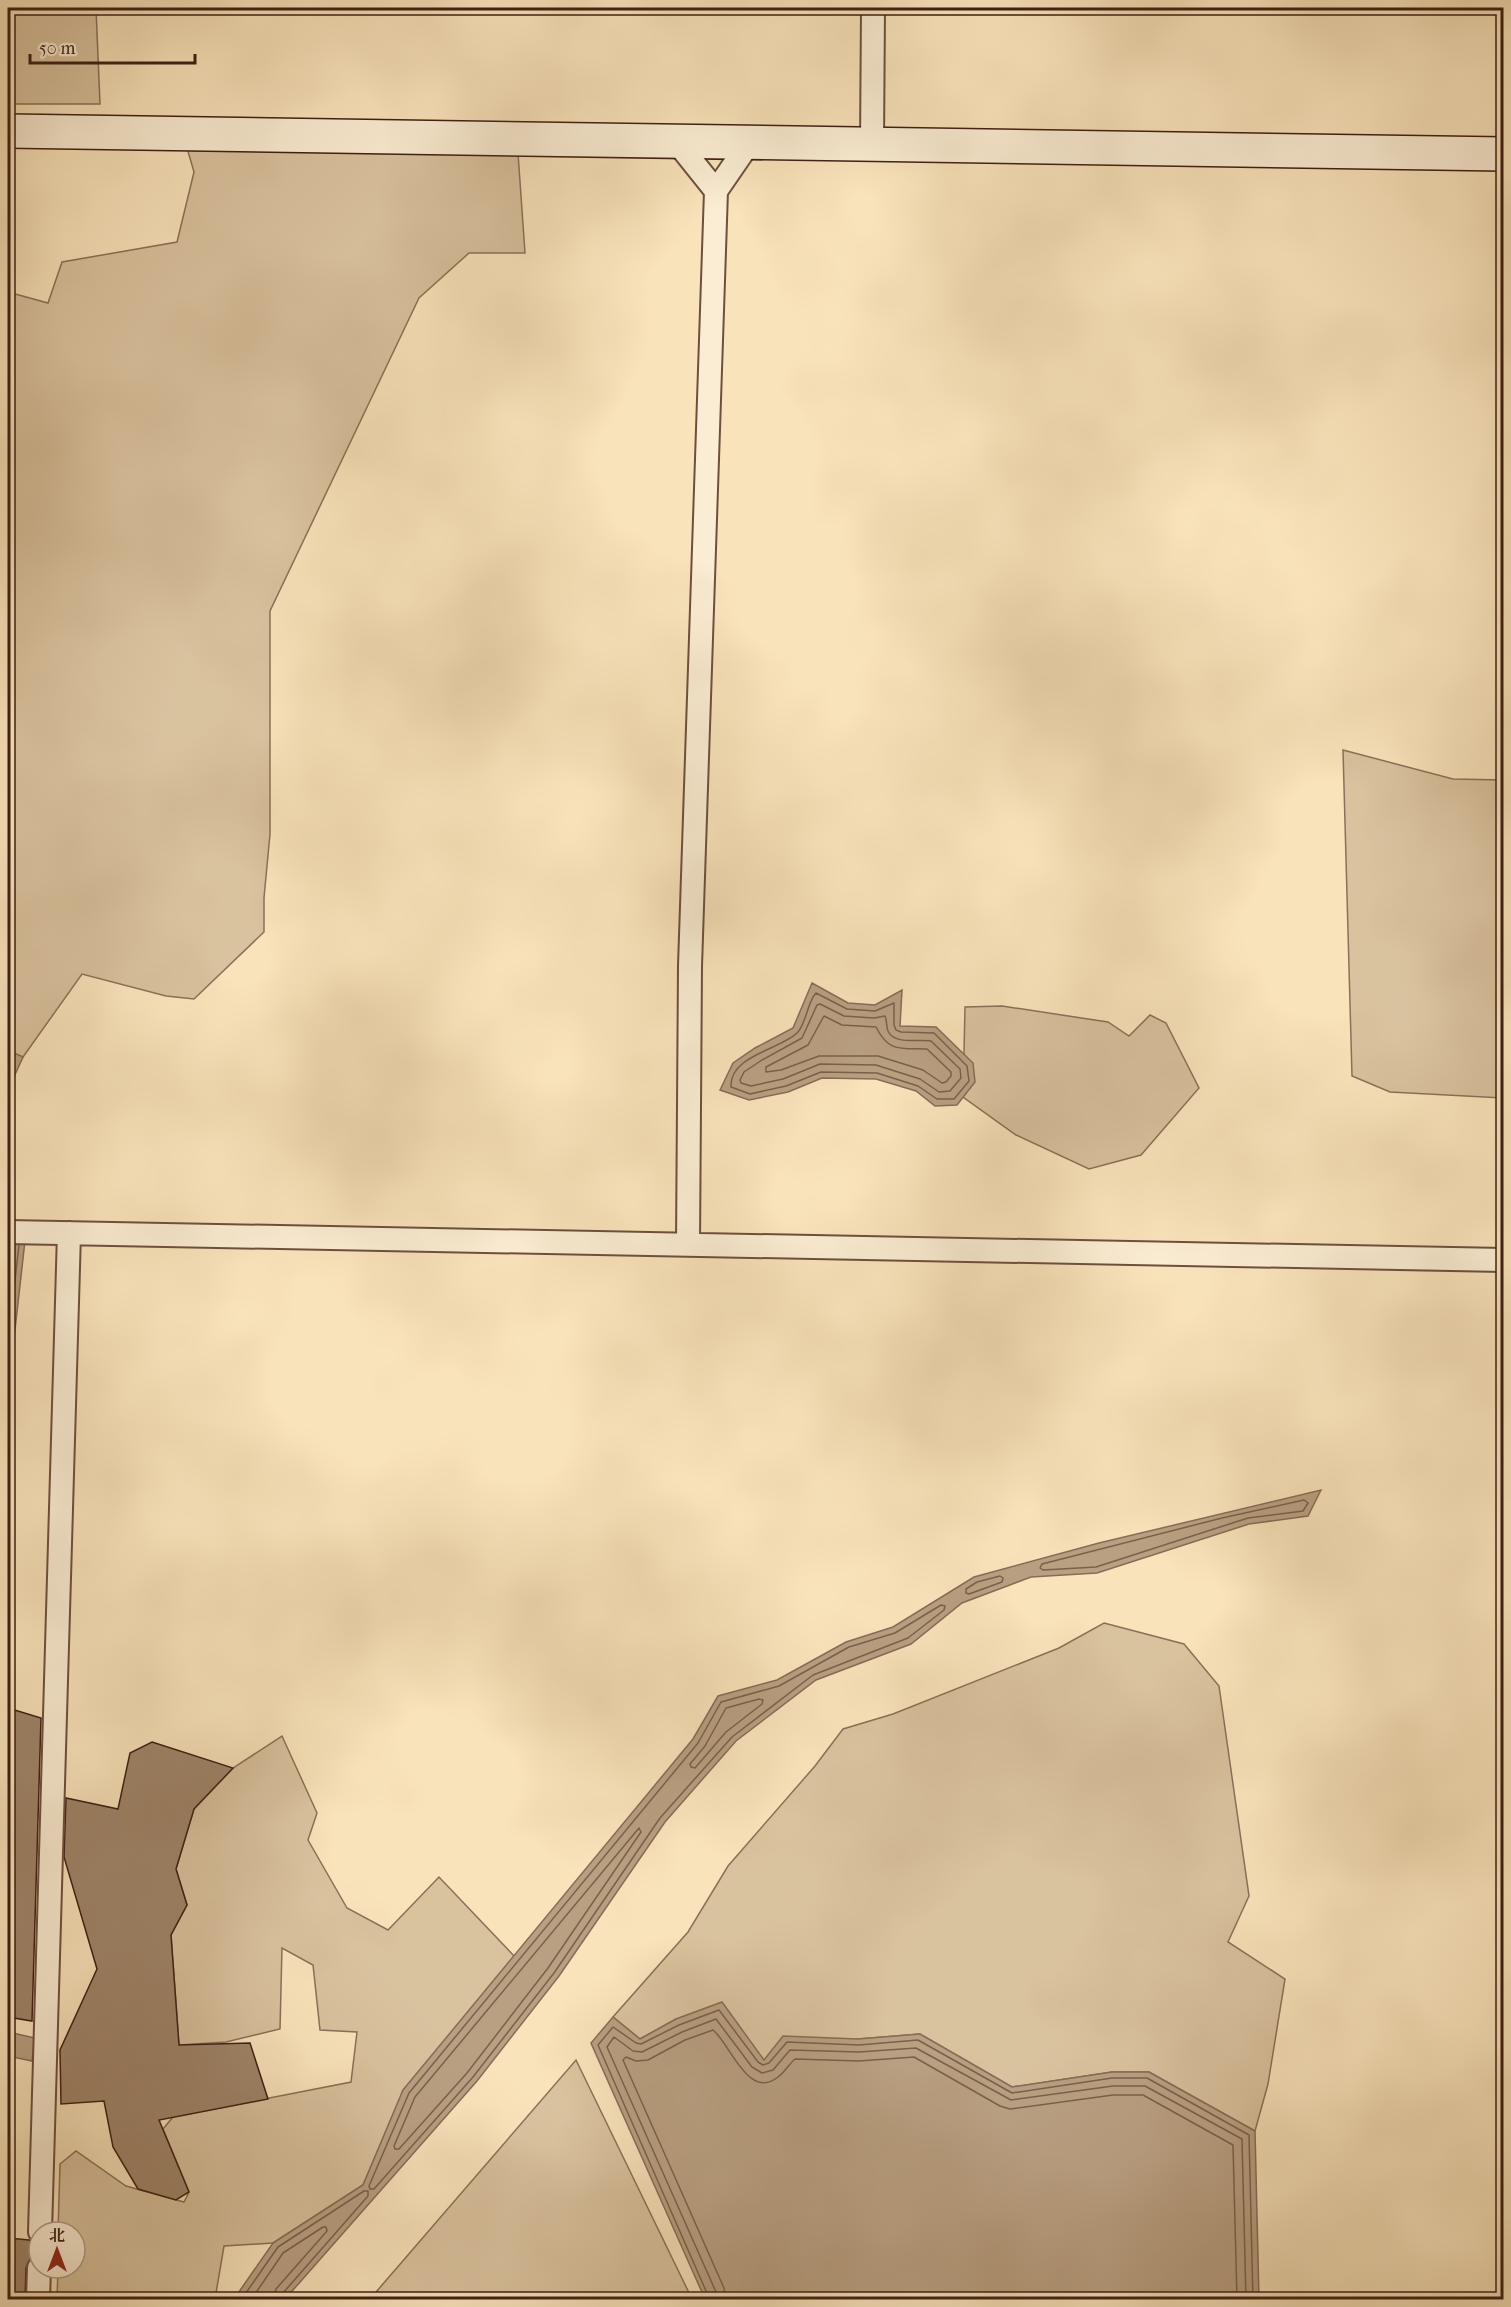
<svg xmlns="http://www.w3.org/2000/svg" width="1511" height="2307" viewBox="0 0 1511 2307" font-family="'IM FELL French Canon','Noto Serif SC',serif">
<style>
.green{fill:#d9c29e;stroke:#8b7058;stroke-width:1.5}
.water{fill:#b9a082;stroke:#876c56;stroke-width:1.5}
.lines{fill:none;stroke-linecap:round;stroke-linejoin:round}
.shore{stroke:#7b604a;stroke-width:1.5}
.building{fill:#9f856a;stroke:#3d1f13;stroke-width:1.5}
.street-casing{stroke:#6c503d;stroke-width:26}
.secondary-casing{stroke:#3d1f13;stroke-width:36}
.street{stroke:#fbedd3;stroke-width:22}
.secondary{stroke:#fbedd3;stroke-width:33}
</style>
<rect width="100%" height="100%" fill="#f9e3bb"/>
<filter id="stains"><feTurbulence type="fractalNoise" baseFrequency=".00333" numOctaves="4"/><feColorMatrix values="0 0 0 0 .2 0 0 0 0 .09 0 0 0 0 .02 0 0 0 .5 -.17"/></filter>
<radialGradient id="worn" r=".72"><stop offset=".6" stop-color="#630" stop-opacity="0"/><stop offset="1" stop-color="#630" stop-opacity=".3"/></radialGradient>
<path class="green" d="M8 8H96L100 104H8Z
M183 134 517 139 525 253H469L419 298 270 611V834L264 898V932L194 999 166 996 82 974 23 1057 8 1052V292L48 303 62 262 177 242 194 172Z
M1343 750 1453 779 1503 780V1098L1390 1092 1352 1076Z
M1002 1006 1108 1022 1129 1036 1150 1015 1166 1023 1199 1088 1141 1155 1089 1169 1016 1135 963 1097 965 1007Z
M1104 1623 1184 1644 1219 1686 1249 1896 1228 1942 1285 1979 1268 2084 1255 2131 1149 2072H1112L1012 2087 920 2034 858 2039 764 2060 676 2019 640 2039 613 2017 688 1932 728 1866 815 1766 843 1729 893 1714 1059 1648Z
M282 1736 317 1813 308 1840 347 1908 388 1930 439 1877 516 1958 404 2090 363 2185 273 2243 224 2246 215 2299 57 2300 58 2268H75V2232H58L60 2164 76 2151 126 2186 184 2202 189 2192 163 2129 173 2117 351 2082 357 2032 320 2030 313 1965 282 1948 280 2029 226 2042 179 2045 171 1935 187 1905 176 1869 194 1809 233 1768Z
M576 2060 692 2299H370Z"/>
<path class="water" d="M812 983 848 1003 875 1005 902 990 900 1026 936 1027 973 1063 975 1082 957 1105 935 1106 916 1091 876 1079 822 1078 788 1092 749 1100 720 1090 733 1063 755 1048 793 1028Z
M8 1050 23 1057 8 1090Z
M8 1232H26L8 1392Z
M1321 1490 1308 1516 1249 1524 1097 1573 1031 1577 962 1603 911 1644 816 1680 736 1741 665 1822 559 1976 477 2081 286 2298 234 2299 273 2243 363 2185 403 2090 693 1739 718 1696 777 1680 846 1642 893 1627 974 1577 1099 1543Z
M722 2002 764 2060 783 2036 858 2039 920 2034 1012 2087 1112 2072H1149L1255 2131 1259 2299H705L591 2043 613 2017 640 2039 676 2019Z
M8 2032 35 2038 32 2061 8 2056Z"/>
<g class="lines">
<path class="shore" d="M816 993 847 1009 875 1011 894 1003V1025L896 1030 901 1032 934 1033 967 1066 969 1081 954 1099H937L918 1086 877 1073 821 1072 786 1086 750 1094 731 1087C729 1055 783 1049 798 1032 807 1021 807 1003 816 993Z
M820 1004 844 1016 874 1018 885 1016C887 1020 886 1026 888 1031 894 1045 919 1039 931 1041L960 1069 961 1078 950 1091 939 1092 920 1079 876 1065 820 1064 783 1079 751 1086 741 1083 740 1080 744 1072 762 1060 802 1038 817 1005Z
M824 1016 842 1025 876 1027C889 1053 901 1048 927 1049L951 1072V1076L946 1082 942 1083 923 1070 878 1056H819L781 1070 766 1072V1067L808 1045Z
M8 1341 19 1245
M1304 1500 1308 1503 1303 1511 1248 1518 1096 1567 1043 1570 1040 1568 1042 1564 1222 1518Z
M1000 1576 1003 1578 1002 1582 969 1594 966 1593V1589L977 1582Z
M941 1605 945 1606 944 1610 908 1638 813 1675 732 1737 660 1818 554 1973 473 2077 374 2189H370L369 2186 409 2093 698 1743 721 1702 779 1686 849 1647 895 1633Z
M759 1699 763 1700 762 1704 726 1732 695 1768 691 1767 690 1764 705 1746 726 1708Z
M639 1828 641 1832 548 1968 467 2073 399 2149H395L394 2146 415 2097Z
M241 2300 278 2247 364 2191H368V2196L283 2293 281 2300
M251 2300 283 2253 323 2227H326L327 2231 276 2289 273 2300
M710 2300 598 2045 613 2027 636 2043 641 2044 679 2025 719 2010 758 2062 763 2065 769 2063 787 2042 859 2045 918 2040 1012 2093 1112 2078H1147L1249 2135 1253 2300
M717 2300 716 2292 607 2047 614 2037 633 2051 642 2052 682 2032 716 2019 752 2067 762 2073 773 2070 790 2050 859 2052 916 2048 1011 2100 1113 2086H1145L1242 2139 1246 2300
M726 2300 724 2288 623 2060 626 2057 636 2061 648 2060 685 2040 713 2030C730 2043 748 2101 778 2077 785 2072 789 2064 795 2059L859 2061 914 2057 1000 2106 1010 2109 1113 2095H1143L1233 2145 1237 2300"/>
</g>
<path class="building" d="M8 1708 41 1718 32 2021 8 2017Z
M152 1742 233 1768 194 1809 176 1869 187 1905 171 1935 179 2045 250 2043 268 2099 159 2120 189 2192 176 2200 138 2189 113 2147 104 2101 61 2104 60 2050 97 1969 64 1857 66 1798 118 1809 130 1753Z
M8 2238 29 2240 32 2242 31 2258 26 2268 25 2300H8Z"/>
<g class="lines">
<g class="street-casing">
<path id="street" d="M676 141 716 191
M872 144 873 8
M8 1232 1504 1260
M688 1244 690 966 716 191 749 143
M40 2232 69 1233
M38 2300 39 2268"/>
</g>
<g class="secondary-casing">
<path id="secondary" d="M8 131 1504 154"/>
</g>
<use href="#street" class="street"/>
<use href="#secondary" class="secondary"/>
</g>
<rect width="1511" height="2307" fill="none" stroke="#f9e3bb" stroke-width="30"/>
<rect x="9" y="9" width="1493" height="2289" fill="none" stroke="#3d1f13" stroke-width="3"/>
<rect x="15" y="15" width="1481" height="2277" fill="none" stroke="#3d1f13" stroke-width="1.5"/>
<g transform="translate(57 2250)"><circle r="28" fill="#fbedd3" stroke="#af9b86" stroke-width="1.5"/>
<path d="M0-4.5L10 22L0 15L-10 22Z" fill="#8f2418"/>
<text y="-9" font-size="16" font-weight="bold" text-anchor="middle" fill="#3d1f13">北</text>
</g>
<path d="M30 54v9h165v-9" fill="none" stroke="#3d1f13" stroke-width="3"/>
<text x="39" y="54" font-size="18" fill="#3d1f13" stroke="#fbedd3" stroke-width="4.5" paint-order="stroke">50 m</text>
<rect width="100%" height="100%" filter="url(#stains)"/>
<rect width="100%" height="100%" fill="url(#worn)"/>
</svg>
